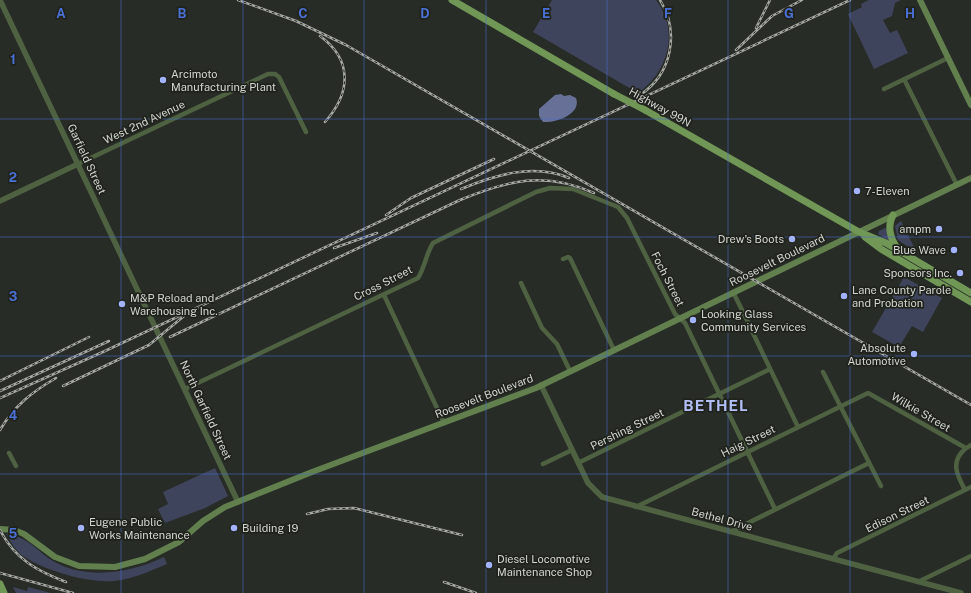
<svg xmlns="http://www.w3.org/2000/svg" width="971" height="593" viewBox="0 0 971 593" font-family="'Public Sans',sans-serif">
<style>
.green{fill:#3f445d}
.water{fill:#677096}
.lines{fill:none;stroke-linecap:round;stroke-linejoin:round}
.minor{stroke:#4e6242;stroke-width:4.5}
.tertiary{stroke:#4e6242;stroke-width:5.5}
.secondary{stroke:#61804e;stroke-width:6}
.primary{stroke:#709756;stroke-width:7}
.rail-casing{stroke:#a7a9a5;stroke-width:2.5}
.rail{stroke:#1f231c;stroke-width:1;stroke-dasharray:3;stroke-linecap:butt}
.primary-bridge{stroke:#709756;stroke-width:7}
.grid{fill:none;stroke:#4a70d6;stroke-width:1;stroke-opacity:0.55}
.poi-dot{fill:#a2b2fd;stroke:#1f231c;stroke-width:1.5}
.labels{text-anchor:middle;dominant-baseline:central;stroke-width:3.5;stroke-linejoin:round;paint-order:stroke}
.poi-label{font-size:11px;fill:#d3d5d1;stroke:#1f231c;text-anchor:start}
.street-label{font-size:11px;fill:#d3d5d1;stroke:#1f231c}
.district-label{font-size:15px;font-weight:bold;letter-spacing:1px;fill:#b3c0f8;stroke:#1f231c}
.grid-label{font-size:13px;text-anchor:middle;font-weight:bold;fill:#4a70d6;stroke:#1f231c;stroke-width:3.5;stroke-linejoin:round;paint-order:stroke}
</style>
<rect width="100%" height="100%" fill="#282c26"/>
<path class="green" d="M552 0H656C680 31 668 72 638 93L533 32Z
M869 0H901L895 3 892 16 883 20 890 33 897 30 908 53 874 69 848 14 862 7 861 4Z
M901 221 917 253 898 240 895 226Z
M885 228 887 229 889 241 878 234 879 231Z
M904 277 942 298 923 332 912 326 899 347 872 332Z
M215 468 228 496 205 508 165 523 158 509 168 504 163 492Z
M6 534C26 537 33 546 48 558 82 581 129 574 164 557L167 564C150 571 133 579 114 581 88 583 45 571 23 556 16 551 11 542 6 534Z
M13 587 27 591 28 587 51 593H16Z"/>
<path class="water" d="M561 94 564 96 570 95 576 98C582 114 556 123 543 122L539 116V109L555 95Z"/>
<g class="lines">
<path class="minor" d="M904 79 957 185
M884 89 948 58
M78 164 268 74H275L279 77 306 132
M563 259 568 257 570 258 614 350
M521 283 542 328 557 344 570 371
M733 292 753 332
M384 295 444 423
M752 331 798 427
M823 372 881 486
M185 389 418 278C425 267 426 254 433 243L536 192 550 188 573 189 618 207 627 218 675 314 685 323 775 509
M965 449 971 445
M9 453 16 466
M578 463 770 369
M543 464 572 450
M636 507 868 393 964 447 965 449C950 462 957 475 965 490
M730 532 869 463
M833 559 837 553 971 487
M918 582 971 556"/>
<path class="tertiary" d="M0 0 238 502
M0 201 78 164
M541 385 588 483 602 497 961 593"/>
<path class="secondary" d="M920 0 971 105
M0 529 14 530 24 534 55 557 79 566 115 567 145 559 179 542 203 521 225 507 312 472 536 388 971 178"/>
<path class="primary" d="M452 0 614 94
M645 110 859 232 886 243 971 293
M893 215C887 226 890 239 898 249
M865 237 881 249 971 302
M0 584 4 593"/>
<g class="rail-casing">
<path id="rail" d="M238 0 296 21 346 45 971 405
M756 28 770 0
M320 36C353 60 351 93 325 122
M736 50 772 16 802 0
M640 95C672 74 680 32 660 0
M461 189C495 175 533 163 569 178
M386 215 411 198 494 159
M334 248 377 233
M170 337 460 200C508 180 545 171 594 193
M0 381 89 337
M63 386 149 345 184 316
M0 391 109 341
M0 398 105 351 850 0
M0 430C14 406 32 392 56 378
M307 514 328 509 354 508 462 535
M0 530C15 559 37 571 66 582
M0 573 73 593
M444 582 476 593"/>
</g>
<use href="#rail" class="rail"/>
<path class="primary-bridge" d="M614 94 645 110"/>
</g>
<path class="grid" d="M121 0V593M243 0V593M364 0V593M486 0V593M607 0V593M728 0V593M850 0V593M0 119H971M0 237H971M0 356H971M0 474H971"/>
<g class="poi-dot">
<circle cx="163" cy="80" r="4"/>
<circle cx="857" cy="191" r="4"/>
<circle cx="939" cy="229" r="4"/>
<circle cx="792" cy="239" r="4"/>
<circle cx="954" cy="250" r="4"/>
<circle cx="960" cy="273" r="4"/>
<circle cx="844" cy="296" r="4"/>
<circle cx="122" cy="304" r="4"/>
<circle cx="693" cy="320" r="4"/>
<circle cx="914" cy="354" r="4"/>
<circle cx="81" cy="528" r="4"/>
<circle cx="234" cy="528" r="4"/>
<circle cx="489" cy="565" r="4"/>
</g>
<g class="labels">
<g class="poi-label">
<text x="171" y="74">Arcimoto<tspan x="171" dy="13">Manufacturing Plant</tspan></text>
<text x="865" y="191">7-Eleven</text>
<text x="931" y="229" text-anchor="end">ampm</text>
<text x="784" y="239" text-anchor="end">Drew's Boots</text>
<text x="946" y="250" text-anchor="end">Blue Wave</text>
<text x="952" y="273" text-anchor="end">Sponsors Inc.</text>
<text x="852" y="290">Lane County Parole<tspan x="852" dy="13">and Probation</tspan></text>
<text x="130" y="298">M&amp;P Reload and<tspan x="130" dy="13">Warehousing Inc.</tspan></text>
<text x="701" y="314">Looking Glass<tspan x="701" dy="13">Community Services</tspan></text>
<text x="906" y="348" text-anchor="end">Absolute<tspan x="906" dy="13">Automotive</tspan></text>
<text x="89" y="522">Eugene Public<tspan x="89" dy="13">Works Maintenance</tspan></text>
<text x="242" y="528">Building 19</text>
<text x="497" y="559">Diesel Locomotive<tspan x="497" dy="13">Maintenance Shop</tspan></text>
</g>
<g class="street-label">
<text transform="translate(660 107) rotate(29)">Highway 99N</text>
<text transform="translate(144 122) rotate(-25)">West 2nd Avenue</text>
<text transform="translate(87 159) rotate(65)">Garfield Street</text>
<text transform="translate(777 260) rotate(-26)">Roosevelt Boulevard</text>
<text transform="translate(668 279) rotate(63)">Foch Street</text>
<text transform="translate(383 283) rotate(-27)">Cross Street</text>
<text transform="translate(484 396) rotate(-21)">Roosevelt Boulevard</text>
<text transform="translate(206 410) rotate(65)">North Garfield Street</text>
<text transform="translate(921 412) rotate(30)">Wilkie Street</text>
<text transform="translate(627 429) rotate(-26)">Pershing Street</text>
<text transform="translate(748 441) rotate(-26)">Haig Street</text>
<text transform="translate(897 514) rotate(-26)">Edison Street</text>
<text transform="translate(722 519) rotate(15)">Bethel Drive</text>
</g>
<g class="district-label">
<text x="716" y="405">BETHEL</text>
</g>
</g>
<g class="grid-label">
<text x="61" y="18">A</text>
<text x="182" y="18">B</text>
<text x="303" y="18">C</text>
<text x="425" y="18">D</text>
<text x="546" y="18">E</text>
<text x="668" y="18">F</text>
<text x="789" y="18">G</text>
<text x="910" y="18">H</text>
<text x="13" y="64">1</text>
<text x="13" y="182">2</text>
<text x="13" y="301">3</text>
<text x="13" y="420">4</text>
<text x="13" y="538">5</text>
</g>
</svg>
